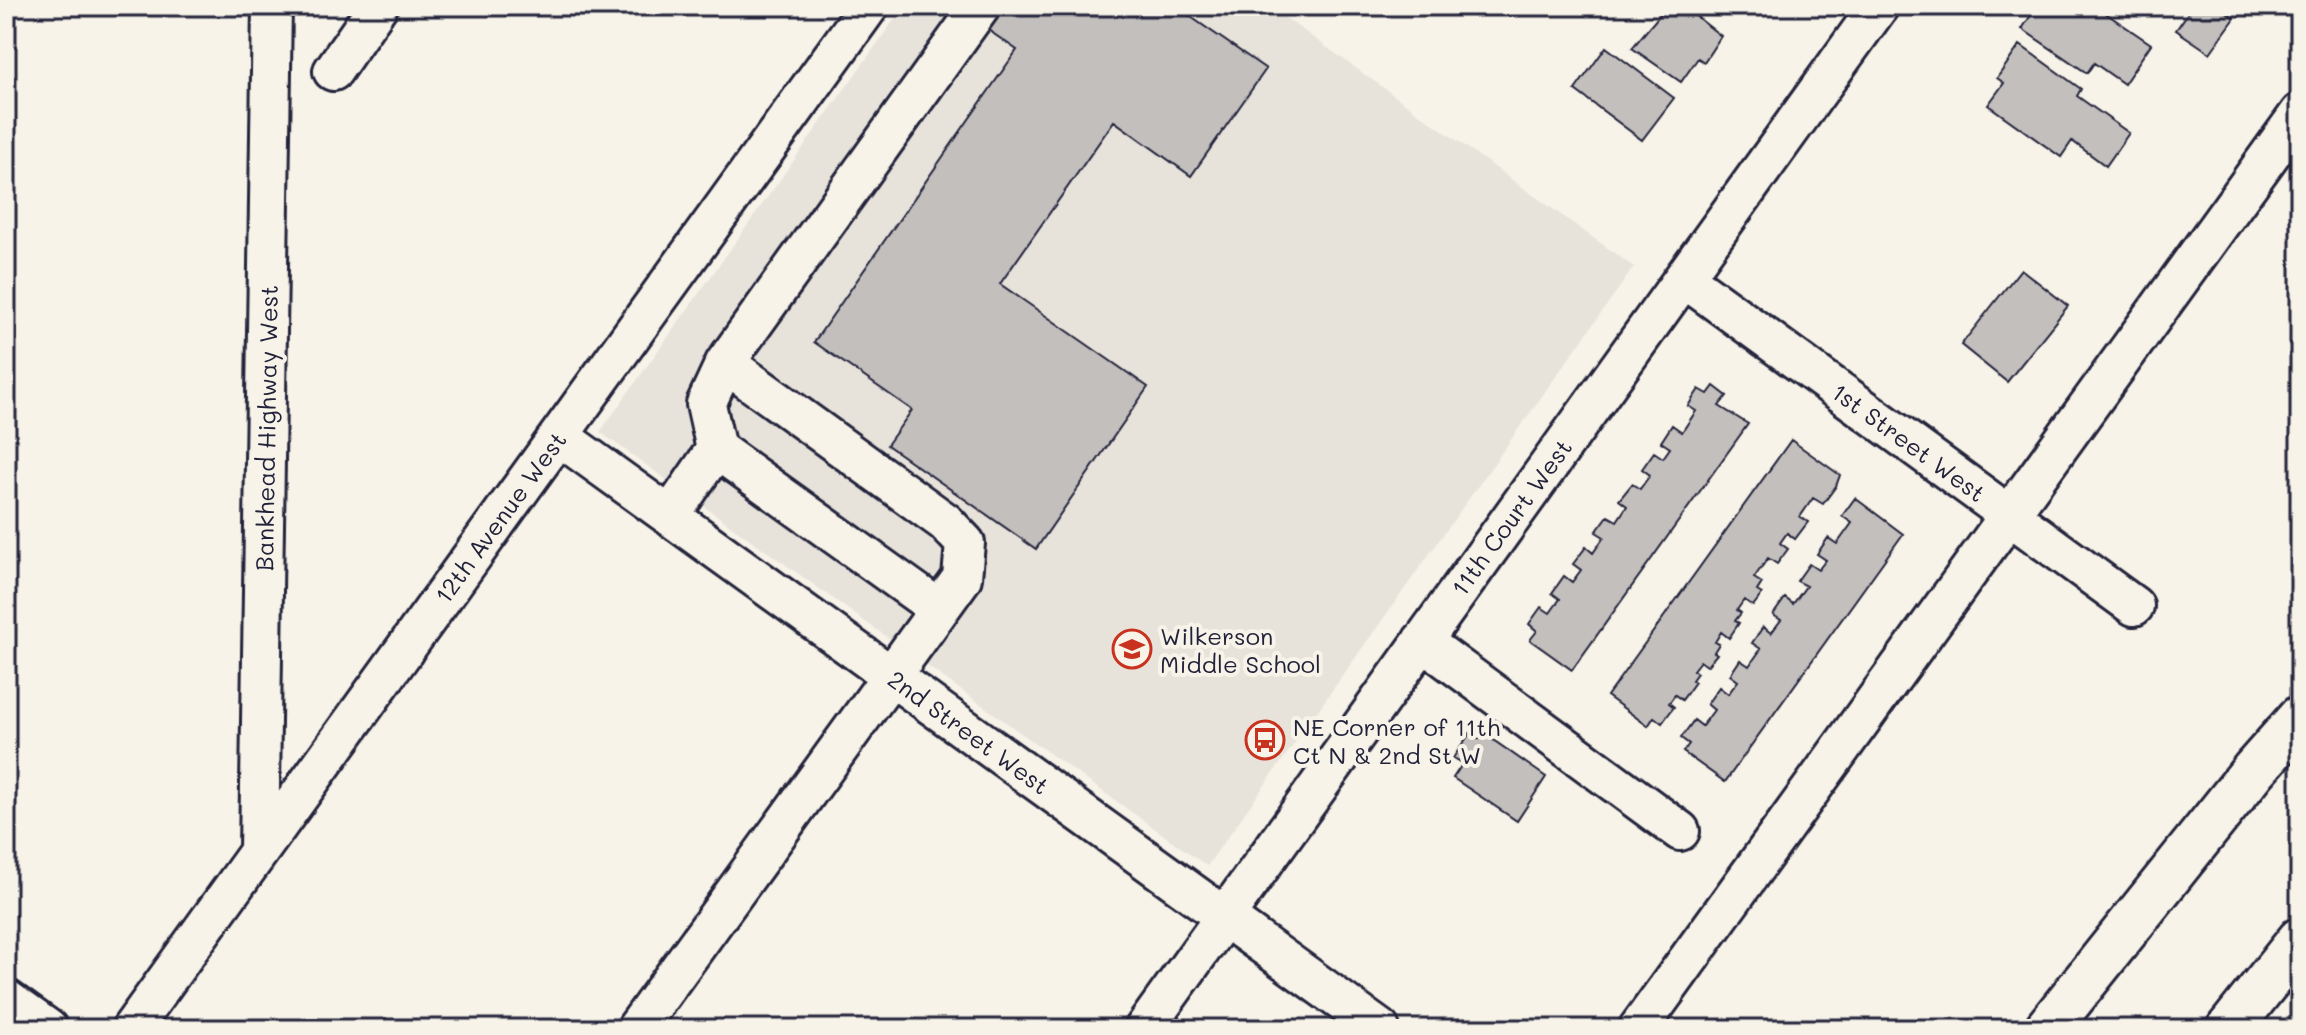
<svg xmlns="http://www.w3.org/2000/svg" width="2306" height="1035" viewBox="0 0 2306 1035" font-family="Mali,sans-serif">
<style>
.built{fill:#e7e3db}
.building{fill:#c2bfbd;stroke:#22223b;stroke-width:2}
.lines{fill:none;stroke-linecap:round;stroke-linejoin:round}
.minor-casing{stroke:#22223b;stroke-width:44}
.highway-casing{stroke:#22223b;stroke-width:50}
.minor{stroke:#f7f3e8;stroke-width:38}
.highway{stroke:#f7f3e8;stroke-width:44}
.labels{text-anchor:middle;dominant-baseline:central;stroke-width:8;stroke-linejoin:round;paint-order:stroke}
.street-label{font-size:24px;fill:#22223b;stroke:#f7f3e8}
.poi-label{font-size:24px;fill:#22223b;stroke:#f7f3e8;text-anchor:start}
</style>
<rect width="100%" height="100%" fill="#f7f3e8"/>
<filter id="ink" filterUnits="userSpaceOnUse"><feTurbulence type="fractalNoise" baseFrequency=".0125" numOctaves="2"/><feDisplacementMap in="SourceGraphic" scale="16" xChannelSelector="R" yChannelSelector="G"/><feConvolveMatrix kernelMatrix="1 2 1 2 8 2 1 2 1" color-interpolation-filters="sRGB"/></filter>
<g filter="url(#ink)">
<path class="built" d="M904 6H1269L1634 267 1207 866 600 432Z"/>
<path class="building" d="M1005 6H1175L1266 69 1191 176 1114 121 1000 284 1148 387 1036 549 887 445 912 410 814 342 1017 50 988 30Z
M1667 6H1683L1721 36 1704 62 1698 58 1681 82 1632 48Z
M2037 6H2095L2151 44 2124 84 2094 63 2087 73 2022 29Z
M2193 6H2218L2235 18 2210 53 2176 30Z
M2020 45 2081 89 2077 96 2129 133 2106 166 2072 141 2061 157 1988 105 2004 83 1997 78Z
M1606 47 1674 98 1642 140 1575 90Z
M2021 269 2068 306 2007 382 1961 345Z
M1714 386 1727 396 1719 406 1748 424 1572 670 1530 640 1537 631 1529 624 1541 607 1550 613 1560 599 1552 593 1564 576 1572 582 1581 570 1573 564 1586 547 1593 553 1604 537 1596 532 1608 516 1617 521 1627 506 1619 500 1632 484 1640 489 1650 475 1642 469 1654 452 1663 458 1670 448 1661 442 1672 425 1682 432 1696 411 1688 406 1699 389 1708 394Z
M1791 440 1840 475 1836 486 1823 504 1813 498 1800 517 1808 522 1795 539 1787 533 1780 543 1788 549 1777 564 1768 558 1754 578 1762 583 1757 591 1762 594 1753 606 1744 600 1737 610 1741 613 1735 621 1739 623 1729 638 1721 632 1715 642 1719 644 1714 652 1717 654 1707 666 1700 661 1693 670 1697 673 1692 680 1695 682 1682 700 1675 695 1669 703 1674 707 1662 723 1654 717 1648 726 1607 696Z
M1855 498 1903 534 1725 782 1683 752 1689 744 1681 738 1694 720 1702 726 1714 710 1707 704 1719 687 1728 694 1738 681 1730 675 1740 660 1749 666 1761 649 1752 643 1763 627 1771 633 1781 620 1773 615 1785 598 1793 604 1806 586 1797 581 1809 564 1818 570 1826 560 1817 554 1828 538 1837 544 1852 523 1842 516Z
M1470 733 1479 739 1483 733 1546 777 1517 821 1453 778 1463 763 1453 758Z"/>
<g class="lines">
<g class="minor-casing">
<path id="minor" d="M333 71 378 6
M1684 278 2134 606
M559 436 1380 1029
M670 516 716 449
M939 609 716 449 706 404 725 363 981 6
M1422 641 1680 831
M259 851 272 6
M6 999 48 1029
M131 1029 869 6
M636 1029 962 578 965 543 945 522 725 363
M1144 1029 1879 6
M1638 1029 2300 113"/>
</g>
<g class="highway-casing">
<path id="highway" d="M2047 1029 2254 770 2300 718
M2229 1029 2300 940"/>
</g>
<use href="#minor" class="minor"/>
<use href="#highway" class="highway"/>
</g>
</g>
<defs>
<g id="school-ring" transform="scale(2)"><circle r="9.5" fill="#f7f3e8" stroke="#c8321e" stroke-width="1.5"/><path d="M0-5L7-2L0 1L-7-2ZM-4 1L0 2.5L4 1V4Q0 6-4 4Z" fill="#c8321e"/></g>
<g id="bus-ring" transform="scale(2)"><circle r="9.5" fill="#f7f3e8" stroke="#c8321e" stroke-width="1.5"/><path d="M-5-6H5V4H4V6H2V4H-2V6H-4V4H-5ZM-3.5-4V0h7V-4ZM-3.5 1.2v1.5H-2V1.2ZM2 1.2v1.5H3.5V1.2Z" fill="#c8321e"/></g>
</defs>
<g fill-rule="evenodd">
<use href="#school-ring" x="1132" y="649"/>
<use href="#bus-ring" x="1265" y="740"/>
</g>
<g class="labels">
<g class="street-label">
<text transform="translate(266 428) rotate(-89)">Bankhead Highway West</text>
<text transform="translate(1909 442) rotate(36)">1st Street West</text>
<text transform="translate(500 517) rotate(-54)">12th Avenue West</text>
<text transform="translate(1511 517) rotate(-54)">11th Court West</text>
<text transform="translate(969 732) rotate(36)">2nd Street West</text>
</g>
<g class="poi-label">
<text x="1160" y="635">Wilkerson<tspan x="1160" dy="28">Middle School</tspan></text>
<text x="1293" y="726">NE Corner of 11th<tspan x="1293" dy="28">Ct N &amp; 2nd St W</tspan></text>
</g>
</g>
<rect width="2306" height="1035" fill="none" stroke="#f7f3e8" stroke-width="32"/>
<rect x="16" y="16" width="2274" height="1003" fill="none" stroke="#22223b" stroke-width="3" filter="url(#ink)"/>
</svg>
